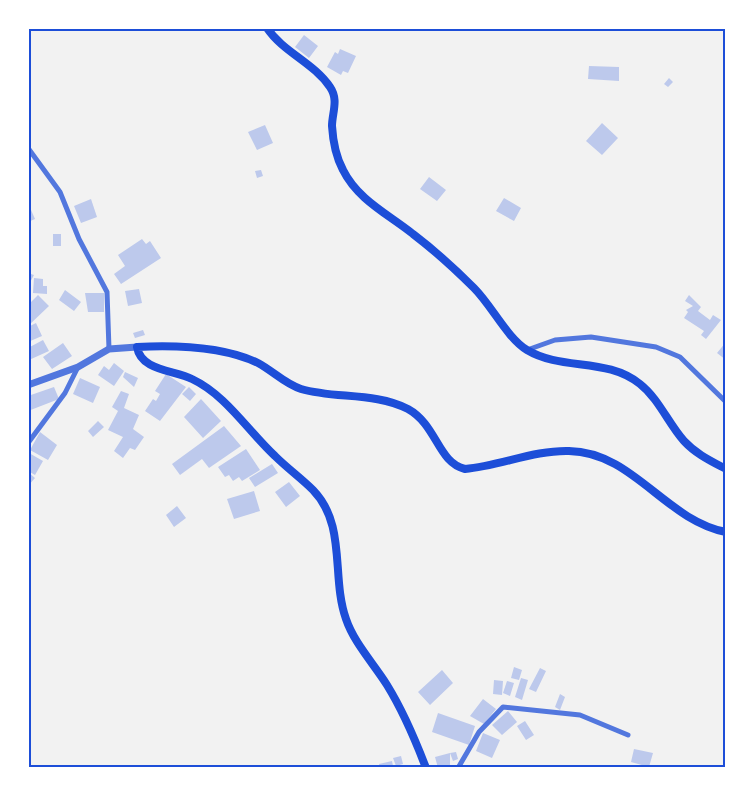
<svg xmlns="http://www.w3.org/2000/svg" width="754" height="796" viewBox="0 0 754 796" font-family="Mulish,sans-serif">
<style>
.building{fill:#bdc9ec}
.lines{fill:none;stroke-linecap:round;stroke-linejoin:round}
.minor{stroke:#5277de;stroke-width:5}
.tertiary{stroke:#5277de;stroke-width:7}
.secondary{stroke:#1d4ed8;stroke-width:8}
.primary{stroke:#1d4ed8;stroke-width:8}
.neatline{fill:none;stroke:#1d4ed8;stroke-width:2}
</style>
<rect width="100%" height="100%" fill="#f2f2f2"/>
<path class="building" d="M304 35 318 46 309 58 295 47Z
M340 49 356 56 348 73 343 71 341 75 327 67 335 52 338 54Z
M589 66 619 67V81L588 79Z
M669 78 673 82 668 87 664 84Z
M602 123 618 138 602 155 586 141Z
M265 125 273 143 257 150 248 132Z
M261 170 263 176 257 178 255 171Z
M429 177 446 190 437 201 420 189Z
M504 198 521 208 514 221 496 211Z
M91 199 97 217 81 223 74 206Z
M28 203 35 219 28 222Z
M53 234H61V246H53Z
M142 239 146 244 150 241 161 258 121 284 114 274 125 266 118 255Z
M28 273 34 275 28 286Z
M34 278 43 279V286H47V294L33 293Z
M139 289 142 303 128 306 125 291Z
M65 290 81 302 74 311 59 300Z
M85 293H104V312H88Z
M38 295 49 306 28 326V305Z
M689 295 701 307 698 311 710 320 713 315 721 320 706 339 701 335 704 331 684 318 688 312 686 310 693 306 685 301Z
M36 323 42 336 28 342V327Z
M143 330 145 335 135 338 133 333Z
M43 340 49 351 29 360 28 348Z
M726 342V360L717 353Z
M63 343 72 356 52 369 43 357Z
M114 363 124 371 114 386 98 375 104 366 109 370Z
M125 372 138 378 134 387 123 377Z
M166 374 186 387 160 421 145 411 153 399 156 401 160 394 155 391Z
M80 378 100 387 93 403 73 394Z
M54 387 59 399 28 411V396Z
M189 387 196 394 190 401 182 394Z
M121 391 129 394 124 408 139 415 133 429 144 437 135 450 130 448 123 458 114 451 123 437 108 430 118 411 112 407Z
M201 399 221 421 203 438 184 417Z
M98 421 104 427 93 437 88 431Z
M224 426 241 446 209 468 202 459 180 475 172 464Z
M40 432 57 445 48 460 30 450Z
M246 449 260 470 242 481 239 477 233 481 229 475 225 477 218 467Z
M29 453 43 461 35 475 28 471Z
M272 464 278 473 255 487 249 478Z
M28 472 35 478 28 486Z
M289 482 300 496 286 507 275 492Z
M254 491 260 511 234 519 227 499Z
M177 506 186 518 174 527 166 515Z
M514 667 522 670 519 680 511 678Z
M540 668 546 671 536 692 529 689Z
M442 670 453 683 430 705 418 692Z
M521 678 528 680 522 700 515 697Z
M494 680 503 681 502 695 493 694Z
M507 681 514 683 510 696 503 693Z
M560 694 565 697 560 710 555 707Z
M483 699 496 709 484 724 470 716Z
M508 711 517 722 502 735 492 725Z
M438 713 475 726 469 745 432 732Z
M525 721 534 735 526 740 517 726Z
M483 733 500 740 492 758 476 751Z
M634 749 653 753 649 767 631 762Z
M456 752 458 759 453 761 450 753Z
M450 753V768H438L435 757Z
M401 756 403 764 396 766 393 758Z
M392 761 393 766 380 768 379 764Z"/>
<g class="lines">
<path class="minor" d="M28 148 60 192 79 239 107 292 109 349
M527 350 555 340 591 337 656 347 680 357 726 402
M28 443 65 393 78 367
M458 768 479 732 503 707 580 715 628 735"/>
<path class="tertiary" d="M28 385 78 367 109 349 137 347"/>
<path class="secondary" d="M426 768C415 739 403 711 387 685 374 664 354 643 346 619 331 577 347 525 313 490 301 478 287 468 275 456 248 431 226 395 192 379 174 370 141 371 137 347 176 345 222 346 258 363 273 371 285 384 301 389 335 399 375 392 408 409 437 425 438 463 465 469 500 466 534 450 569 451 633 452 665 520 726 532"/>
<path class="primary" d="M267 28C283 52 314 63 330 87 339 100 332 113 332 126 333 142 336 157 343 170 358 200 388 214 413 234 434 250 455 269 474 288 492 306 508 339 527 350 562 371 607 357 640 384 659 399 668 423 684 441 696 454 711 461 726 469"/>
</g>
<rect width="754" height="796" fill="none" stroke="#ffffff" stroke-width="60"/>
<rect x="30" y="30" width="694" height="736" class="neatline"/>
</svg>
